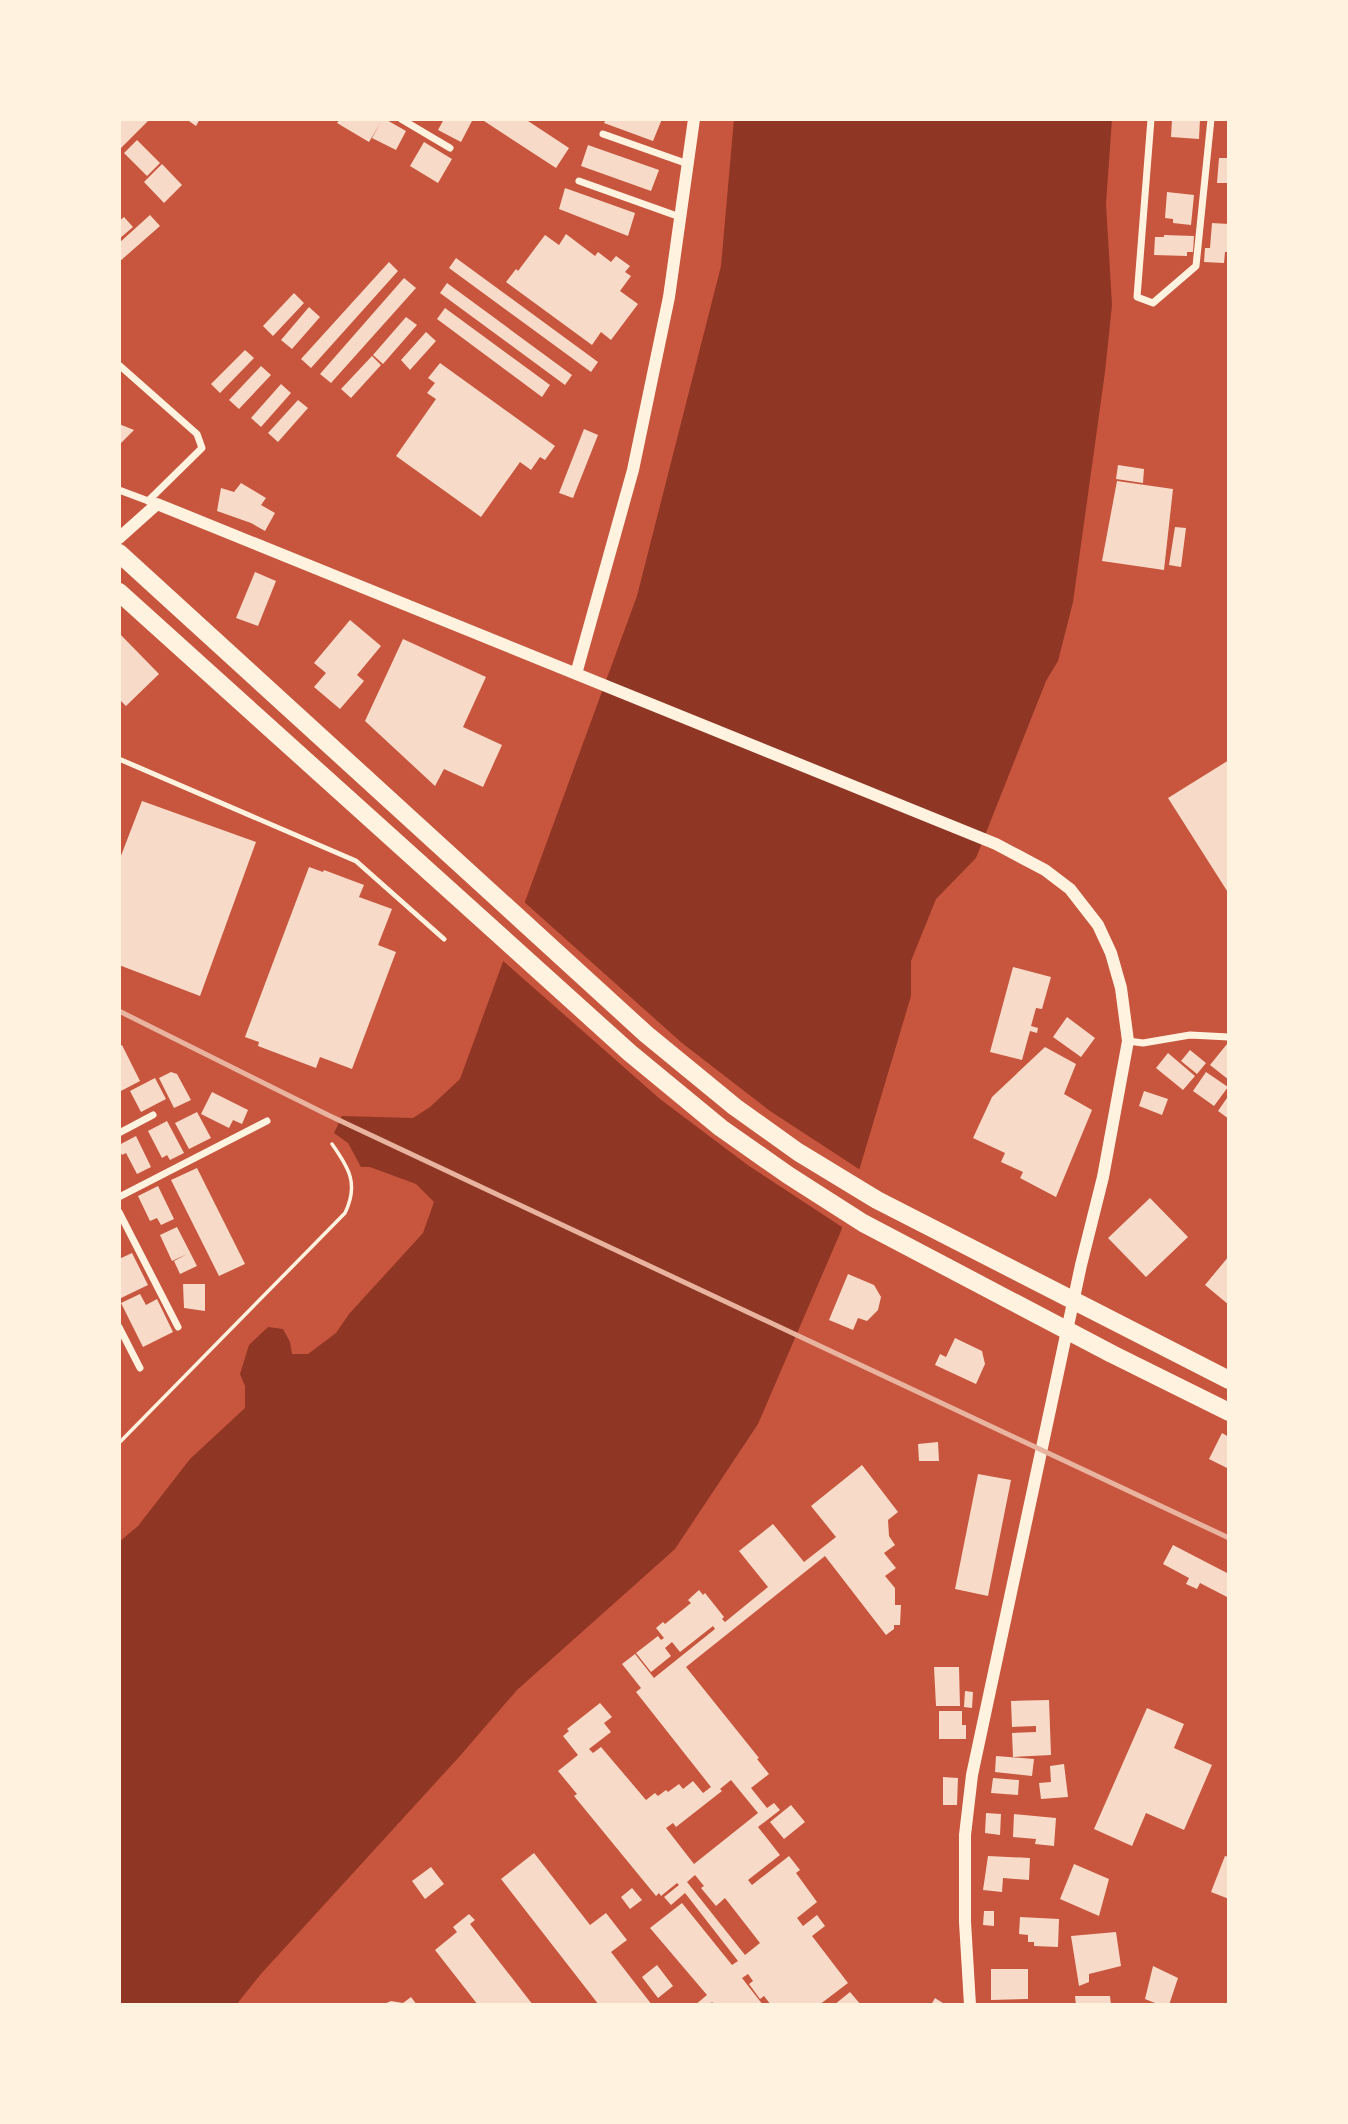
<svg xmlns="http://www.w3.org/2000/svg" width="1348" height="2124" viewBox="0 0 1348 2124" font-family="Arial,sans-serif">
<style>
.water{fill:#8f3625}
.pier{fill:#c8553d}
.building{fill:#f7dbc8;fill-rule:evenodd}
.lines{fill:none;stroke-linecap:round;stroke-linejoin:round}
.path{stroke:#fff3e0;stroke-width:3.5}
.service{stroke:#fff3e0;stroke-width:5}
.minor{stroke:#fff3e0;stroke-width:7}
.tertiary{stroke:#fff3e0;stroke-width:12}
.trunk{stroke:#fff3e0;stroke-width:18}
.rail{stroke:#e9b49f;stroke-width:5}
</style>
<rect width="100%" height="100%" fill="#c8553d"/>
<path class="water" d="M734 119H1112L1106 204 1112 305 1105 372 1073 602 1058 661 1046 681 976 858 936 899 911 961V996L841 1231 758 1424 675 1549 517 1690 459 1757 260 1975 236 2005H119V1542L138 1526 190 1459 245 1408V1386L240 1374 249 1345 268 1327 283 1329 290 1342 292 1354H308L336 1333 349 1314 423 1233 434 1202 416 1184 370 1167H361L348 1143 334 1133 342 1116 413 1118 430 1107 460 1079 637 596 721 266Z"/>
<path class="pier" d="M522 900 682 1043 770 1111 862 1171 845 1229 749 1166 660 1099 501 959Z"/>
<path class="building" d="M119 119H150L119 150Z
M186 119H200L196 126Z
M340 119H385L406 131 396 150 372 138 381 122 369 142 337 123Z
M444 119H473L461 142 438 130Z
M481 119H525L569 148 556 168Z
M606 119H662L653 141 604 123Z
M1172 119H1200L1199 139 1171 137Z
M137 140 160 163 147 176 124 153Z
M424 142 452 159 438 183 410 166Z
M588 145 659 170 651 191 581 166Z
M1219 158H1229V183H1217Z
M162 164 182 185 164 203 144 182Z
M565 188 635 213 628 236 559 209Z
M1167 192 1194 195 1191 225 1173 223V219L1165 218Z
M150 215 160 226 119 262V243Z
M124 217 133 227 119 239V221Z
M1212 223 1229 224V252H1225L1224 263 1204 262 1205 248H1210Z
M566 234 595 256 598 252 611 262 616 256 630 266 625 272 631 276 620 291 638 304 611 340 601 332 592 345 506 282 516 269 518 271 545 235 559 245Z
M1164 235 1194 236 1193 252H1187V256L1154 255 1155 237H1164Z
M456 258 598 362 591 372 449 268Z
M389 262 398 271 311 368 301 359Z
M404 278 416 288 331 383 320 374Z
M447 283 572 375 565 385 440 293Z
M294 293 304 303 273 336 263 326Z
M309 307 320 317 292 349 281 340Z
M445 308 550 385 542 397 437 319Z
M406 317 417 325 383 364 373 355Z
M426 332 436 341 410 370 401 360Z
M245 350 254 358 220 393 211 384Z
M372 356 381 365 351 398 341 389Z
M440 363 555 446 545 460 540 457 531 470 520 462 481 517 396 456 436 399 427 393 435 383 428 378Z
M261 366 271 375 239 409 229 400Z
M281 384 291 393 261 427 251 418Z
M298 400 308 408 278 442 268 433Z
M119 424 134 430 119 445Z
M584 429 598 435 573 498 559 493Z
M1118 465 1144 469 1143 483 1116 479Z
M1117 481 1173 489 1164 570 1102 561Z
M241 483 266 498 261 505 275 513 265 531 251 523 217 511 221 488 234 492Z
M1175 527 1186 528 1181 567 1169 565Z
M255 572 276 581 258 626 236 618Z
M350 620 381 646 357 675 364 681 340 709 314 687 326 673 314 663Z
M119 633 159 674 126 706 119 699Z
M403 639 486 677 463 727 502 745 483 787 444 769 435 786 365 721Z
M1229 760V894L1168 798Z
M142 801 256 842 200 996 119 965V861Z
M309 867 323 872 324 870 364 885 359 897 392 909 378 945 396 952 352 1069 320 1057 316 1068 258 1046 259 1042 245 1037Z
M1013 967 1051 977 1042 1009 1036 1008 1031 1026 1038 1028 1037 1033 1030 1031 1022 1060 990 1052Z
M1067 1017 1095 1038 1081 1057 1053 1037Z
M1227 1044 1229 1045V1080L1210 1065Z
M122 1045 140 1081 119 1092V1047Z
M1045 1047 1076 1064 1064 1094 1092 1110 1056 1197 1020 1178 1023 1172 1001 1162 1005 1153 973 1138 992 1097Z
M1190 1050 1206 1063 1197 1074 1181 1061Z
M1168 1053 1195 1076 1183 1090 1156 1068Z
M171 1072 177 1074 191 1100 174 1108 159 1078Z
M1206 1072 1228 1087 1214 1106 1193 1091Z
M155 1078 166 1099 141 1112 130 1091Z
M1144 1091 1168 1099 1162 1115 1139 1106Z
M212 1092 248 1110 242 1124 233 1120 229 1128 201 1114Z
M1229 1095V1119L1218 1111Z
M197 1112 211 1138 189 1149 175 1123Z
M167 1121 184 1153 170 1160 167 1155 162 1158 148 1131Z
M136 1136 151 1167 137 1174 126 1153 122 1155 119 1149V1145Z
M197 1168 245 1264 219 1276 171 1180Z
M158 1186 174 1219 161 1225 157 1218 150 1221 138 1196Z
M1150 1198 1188 1237 1146 1277 1108 1238Z
M177 1227 197 1266 180 1274 174 1261 187 1254 172 1261 160 1235Z
M132 1253 148 1285 119 1299 121 1276 119 1259Z
M1229 1256V1305L1205 1285Z
M848 1274 874 1285 881 1297 878 1310 867 1321 858 1318 853 1330 829 1320Z
M183 1284H205V1311L184 1308Z
M140 1294 146 1305 157 1299 173 1332 143 1347 121 1303Z
M955 1338 982 1351 985 1364 976 1384 935 1365 940 1354 946 1357Z
M1222 1433 1229 1437V1469L1209 1459Z
M938 1442 939 1461H919L918 1444Z
M862 1465 898 1512 888 1520 889 1536 895 1545 884 1553 896 1568 885 1576 895 1588V1605H901L900 1625H894V1629L886 1635 825 1556 686 1667 759 1758 757 1759 769 1774 751 1788 767 1808 774 1803 780 1810 758 1827 780 1855 748 1880 752 1885 789 1856 800 1870 796 1873 817 1902 797 1918 803 1926 817 1915 825 1926 812 1936 848 1983 819 2005H771L764 1996 760 1999 749 1984 753 1981 748 1974 742 1978 763 2005H715L712 2002 709 2005H695L707 1995 650 1928 682 1903 732 1965 738 1961 685 1893 671 1905 664 1897 679 1885 677 1883 661 1896 659 1893 656 1896 574 1796 577 1794 558 1771 578 1755 563 1736 569 1731 567 1729 600 1703 612 1717 604 1723 611 1732 589 1749 593 1753 601 1747 646 1800 655 1793 658 1796 666 1790 668 1792 679 1784 683 1789 693 1781 703 1793 711 1787 636 1692 641 1688 622 1664 635 1654 654 1678 715 1629 713 1626 680 1652 672 1642 665 1648 671 1656 651 1672 636 1653 658 1636 661 1640 664 1638 656 1628 663 1622 665 1624 691 1603 688 1600 699 1590 703 1595 705 1593 724 1617 722 1619 725 1622 768 1587 739 1551 773 1524 804 1562 836 1537 811 1506ZM731 1780 758 1813 694 1864 666 1828 673 1823 676 1827 722 1791 720 1789ZM695 1875 704 1886 701 1888 716 1906 725 1898 760 1943 745 1955 687 1882Z
M978 1474 1011 1480 988 1596 955 1589Z
M1173 1545 1229 1574V1598L1200 1583 1197 1589 1186 1584 1189 1578 1163 1564Z
M934 1667H959L960 1706H936Z
M965 1691 973 1692 972 1708 964 1707Z
M1049 1700 1051 1755 1013 1757 1012 1733 1036 1732V1726L1012 1727 1011 1701Z
M1147 1708 1184 1724 1174 1748 1212 1765 1184 1830 1146 1813 1132 1846 1094 1829Z
M939 1711H962V1725H966V1739H939Z
M996 1756 1034 1759 1032 1776 995 1772Z
M1064 1764 1068 1797 1041 1799 1039 1783 1051 1782 1050 1766Z
M943 1777 958 1778 957 1805H943Z
M993 1778 1019 1780 1018 1795 991 1793Z
M791 1805 805 1822 784 1839 770 1822Z
M986 1813 1001 1814 1000 1835 985 1833Z
M1014 1814 1056 1818 1054 1846 1035 1844 1036 1839 1013 1837Z
M534 1853 590 1925 606 1913 627 1940 611 1952 652 2005H599L501 1879Z
M988 1856 1030 1858 1029 1880 1003 1878 1002 1892 983 1890Z
M1225 1856 1229 1857V1899L1211 1892Z
M1074 1864 1109 1879 1099 1916 1060 1899Z
M431 1867 444 1884 425 1899 412 1881Z
M632 1888 642 1900 630 1909 621 1897Z
M984 1911H994V1926L983 1925Z
M469 1914 475 1920 470 1924 533 2005H478L435 1950 457 1932 453 1927Z
M1020 1917 1059 1919 1058 1947 1034 1946V1942H1028V1935L1019 1934Z
M1116 1932 1121 1966 1089 1974V1982L1079 1986 1071 1936Z
M657 1965 673 1986 658 1998 642 1977Z
M1153 1966 1178 1978 1169 2005H1160L1145 1999Z
M991 1969H1028V1999L991 2000Z
M850 1992 861 2005H834Z
M1075 1996H1110L1111 2005H1076Z
M411 1997 417 2005H382L391 2001 403 2003Z
M935 1998 946 2005H931Z"/>
<g class="lines">
<path class="path" d="M119 1443 345 1213C359 1184 349 1168 332 1144"/>
<path class="service" d="M119 759 356 861 444 939"/>
<path class="minor" d="M401 119 450 148
M1151 119 1137 297 1153 303 1196 266 1211 119
M603 134 688 164
M579 181 680 217
M119 365 197 434 202 448 148 501
M119 490 151 502
M1128 1041 1143 1043 1190 1035 1229 1037
M119 1133 153 1115
M119 1197 267 1121
M119 1212 178 1327
M119 1327 140 1368"/>
<path class="tertiary" d="M119 538 157 504 996 844 1045 870 1070 889 1098 925 1111 953 1121 988 1128 1041 1103 1177 1081 1265 972 1775 965 1835V1922L970 2005
M576 674 633 470 669 297 694 119"/>
<path class="trunk" d="M119 553 646 1034 735 1107 798 1152 877 1200 1229 1380
M119 592 630 1053 721 1128 788 1175 863 1223 1112 1354 1229 1412"/>
<path class="rail" d="M119 1011 328 1115 1229 1538"/>
</g>
<rect width="1348" height="2124" fill="none" stroke="#fff3e0" stroke-width="242"/>
</svg>
